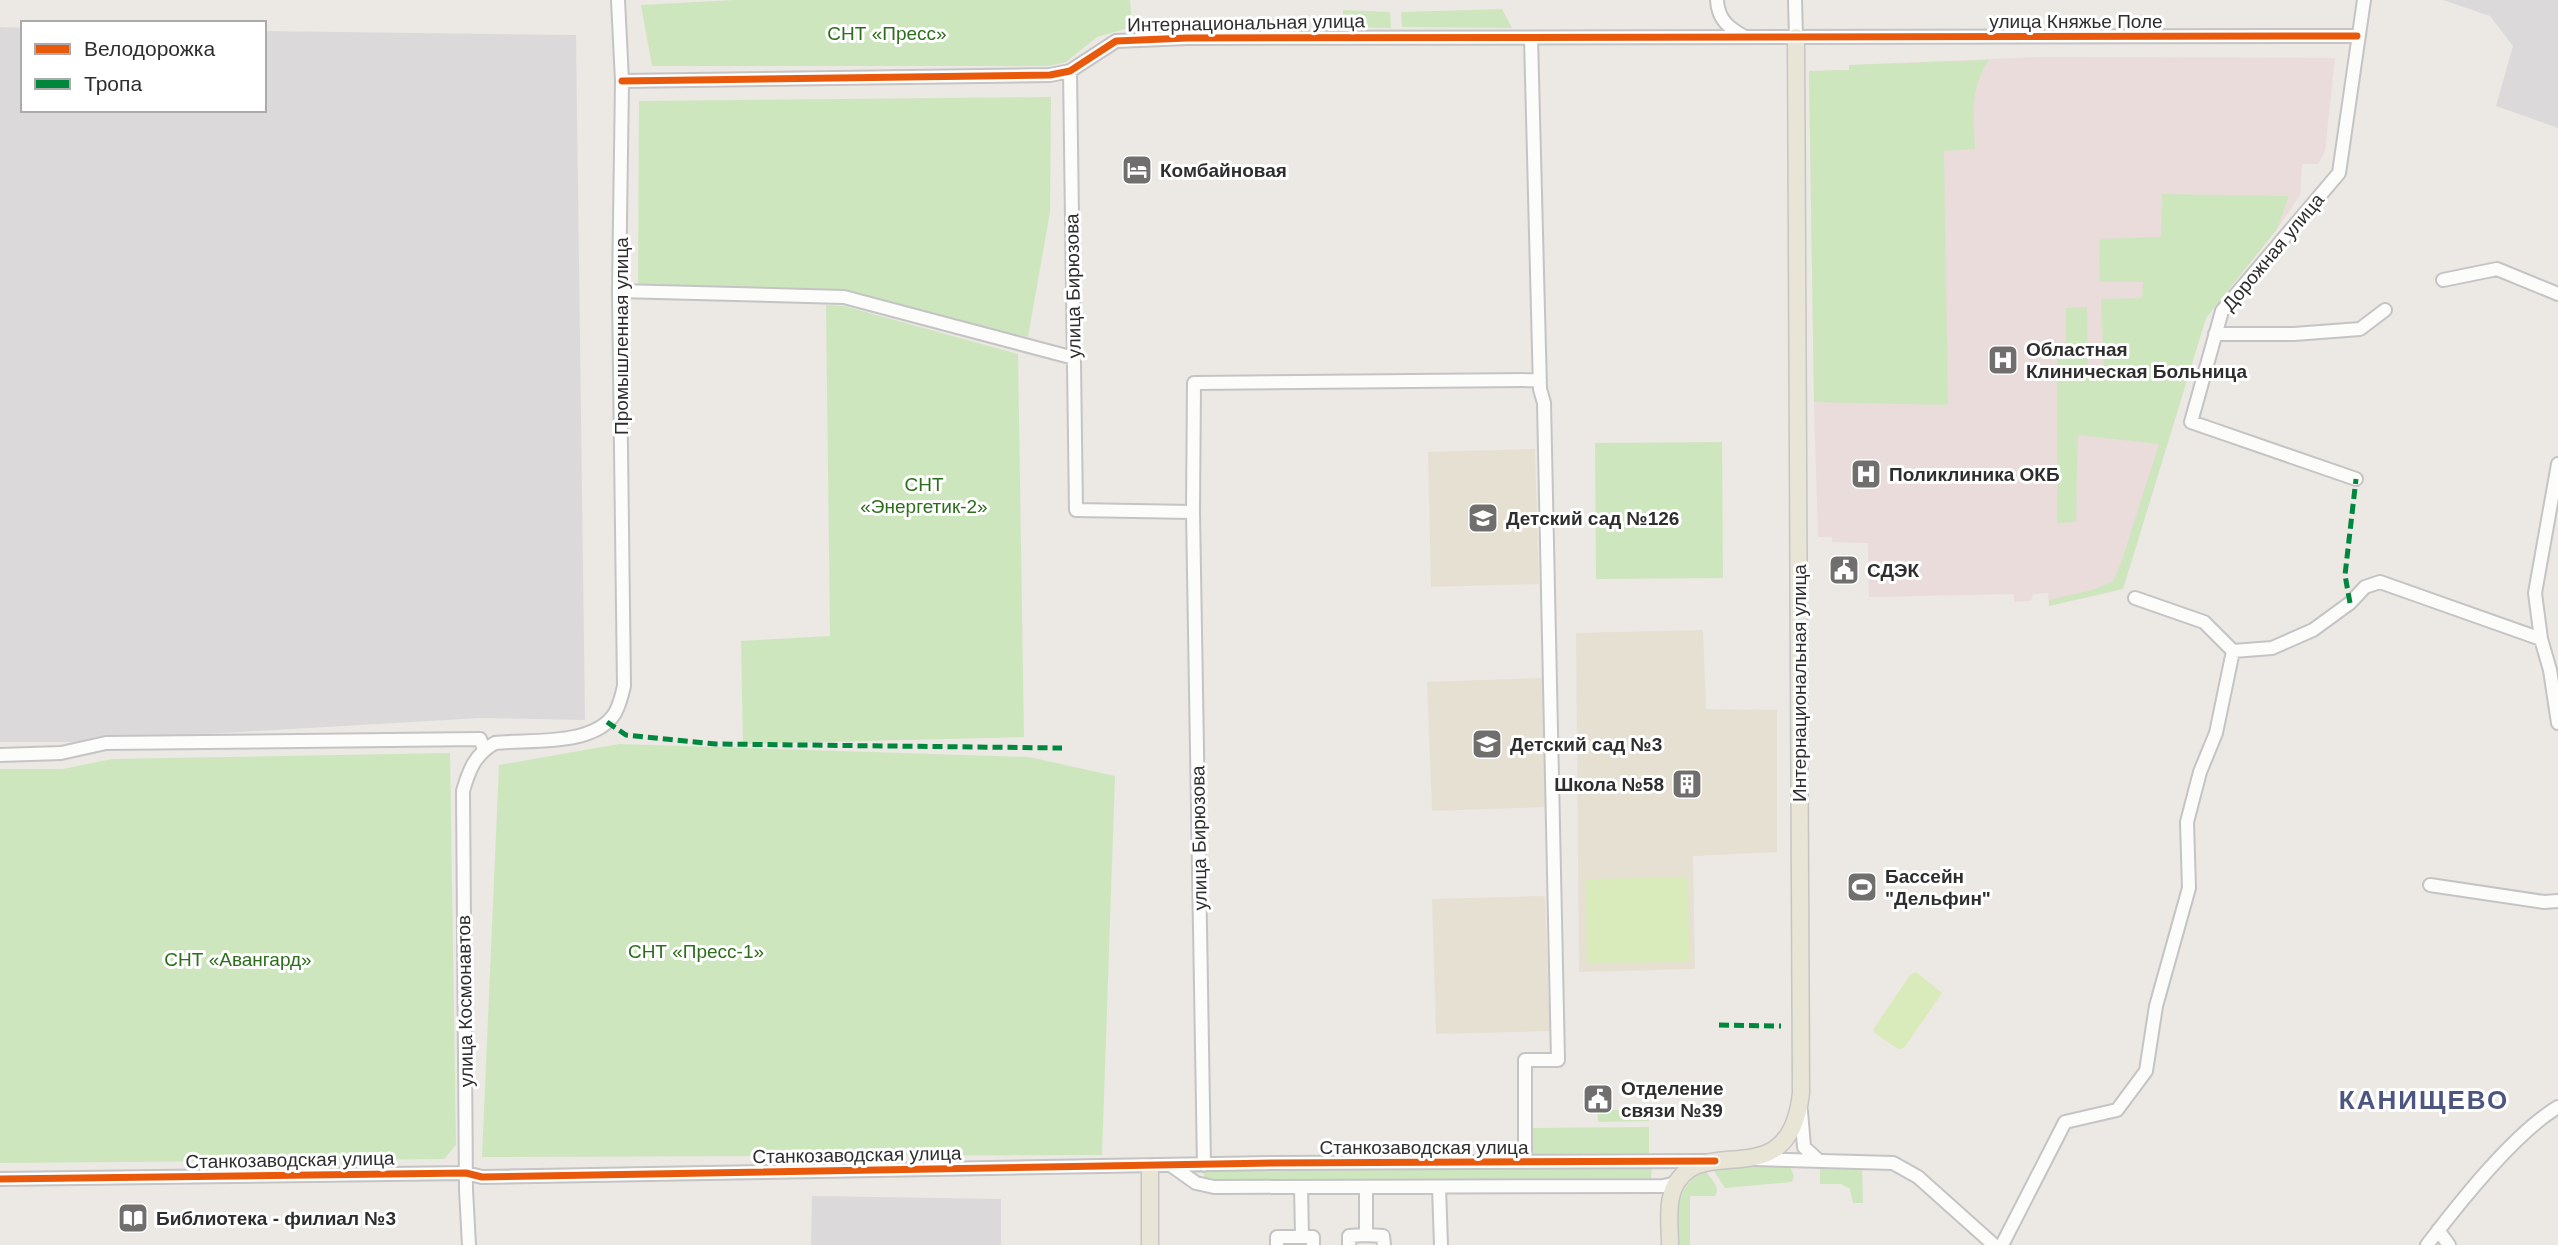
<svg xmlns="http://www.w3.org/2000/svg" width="2558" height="1245" viewBox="0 0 2558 1245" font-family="Arial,sans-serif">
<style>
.industrial{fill:#dcd9db}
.education{fill:#e6e0d3}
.medical{fill:#e9dcdb}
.green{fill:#cee6be}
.pitch{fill:#d9eabb}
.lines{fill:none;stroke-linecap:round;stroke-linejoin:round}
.minor-casing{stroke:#c5c4c5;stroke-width:16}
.major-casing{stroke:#c6c5c4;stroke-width:19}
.minor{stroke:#fcfcfb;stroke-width:12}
.major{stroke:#e8e4d6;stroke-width:16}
.quiet{stroke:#00873e;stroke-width:5;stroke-dasharray:10 5;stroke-linecap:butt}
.cycleway-casing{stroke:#fff;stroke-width:11}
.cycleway{stroke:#e8590c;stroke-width:7}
.labels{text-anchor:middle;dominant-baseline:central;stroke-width:6;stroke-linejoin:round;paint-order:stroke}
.street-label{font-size:19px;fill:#2e2e2e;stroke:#fff}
.park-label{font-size:19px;fill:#2c6e1b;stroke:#fff}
.poi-label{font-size:19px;font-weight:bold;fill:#2e2e2e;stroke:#fff;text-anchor:start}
.district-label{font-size:26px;font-weight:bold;letter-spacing:2px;fill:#4d5680;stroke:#fff}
</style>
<rect width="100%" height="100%" fill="#ece8e4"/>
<path class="industrial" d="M2443 0H2558V128L2496 106 2513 46 2490 16Z
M0 27 23 28V110H264V31L576 35 585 720 480 718 68 742H0Z
M812 1196 1001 1199V1245H811Z"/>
<path class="education" d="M1535 449 1539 584 1431 587 1428 452Z
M1703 630 1706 709 1777 710V852L1693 856 1695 969 1579 972 1576 633Z
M1542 678 1547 807 1432 811 1427 682Z
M1545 896 1550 1031 1436 1034 1432 899Z"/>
<path class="medical" d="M2042 57 2335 58 2325 151 2318 164H2302L2300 195 2277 229 2206 318 2123 589 2049 606 2048 593 2033 594 2031 601 2014 602V594L1869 597 1868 543 1832 542V537H1818L1814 402 1809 71 1849 70V65Z"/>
<path class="green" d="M734 0H1130L1132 27 1097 37 1066 62 1049 66H652L641 5Z
M1502 9 1512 28 1402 27 1401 12Z
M1343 10 1390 12 1391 28 1343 27Z
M1247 19 1298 20 1300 24 1293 30 1252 29 1246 22Z
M1989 60C1969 90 1974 114 1975 149L1944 151 1948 405 1814 402 1809 71 1849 70V65Z
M1051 97 1050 212 1028 337 823 289 638 285 639 101Z
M2162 194 2289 196 2277 229 2206 318 2123 589 2049 606V600L2092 590 2113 581 2121 563 2159 444 2078 435 2076 522 2057 523V347L2066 346V308L2087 307 2088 370H2104L2101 299 2142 298 2143 282H2100L2099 239 2161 237Z
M826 305 844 306 1018 354 1024 737 743 744 741 641 830 636Z
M1722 442 1723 578 1596 579 1595 443Z
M619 744 1029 757 1115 776 1102 1155 482 1157 499 765Z
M450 753 456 1145 444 1159 0 1163V769H63L112 759Z
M1597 1110H1649V1121L1598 1122Z
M1649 1127V1153L1531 1154 1530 1128Z
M1652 1164 1651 1180 1204 1183V1170Z
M1790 1166 1794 1176 1792 1182 1725 1188 1712 1168Z
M1820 1166 1862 1167 1863 1203H1853L1850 1189 1841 1184H1820Z
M1706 1172C1711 1179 1721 1187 1715 1196H1690V1245H1677C1677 1218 1674 1182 1706 1172Z"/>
<path class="pitch" d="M1688 877 1689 962 1587 963 1586 879Z
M1916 972 1942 993 1904 1048 1898 1049 1876 1034 1873 1030 1910 975Z"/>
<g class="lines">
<g class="minor-casing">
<path id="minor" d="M1717 0C1718 20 1729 28 1745 37
M1795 0 1796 37
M1070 71 1076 510 1193 512
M622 81 1050 75 1070 71 1116 41 1187 38 2357 36
M2443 280 2497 269 2558 294
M619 291 844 297 1074 358
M2215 334H2294L2360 329 2385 310
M2558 464 2535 593 2541 639 2550 670 2558 723
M2356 479 2191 422 2222 311 2339 173 2364 0
M2135 598 2204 622 2233 651 2272 648 2313 630 2350 603 2365 587 2380 582 2541 639
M0 755 61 753 106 743 480 739 484 749
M2430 885 2544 902 2558 901
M1801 1111 1804 1147 1818 1160
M1754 1159 1893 1163 1918 1177 1994 1245
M1525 1162V1060H1558L1544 403 1540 389 1531 38
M1204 1165 1193 512 1194 383 1540 380
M1172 1166 1196 1183 1214 1187 1663 1186 1672 1184 1680 1178
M0 1179 466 1173 482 1177 1273 1163 1707 1161
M1439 1187 1441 1245
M2438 1230 2449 1245
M1366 1235 1383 1236 1384 1245
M1302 1237H1313V1245
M469 1245 466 1190 463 791C469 770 475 754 495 743 530 739 594 747 615 713 620 704 622 695 624 686L619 291 622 81 618 0
M1277 1245V1237H1302L1301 1187
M1349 1245V1236L1366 1235V1187
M2002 1245 2065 1122 2117 1110 2146 1071 2156 1006 2189 888 2187 822 2200 772 2216 733 2233 651
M2427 1245C2459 1203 2514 1133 2558 1107"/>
</g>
<g class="major-casing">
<path id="major" d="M1150 1245V1167
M1670 1245C1670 1228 1667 1207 1673 1190 1698 1127 1789 1202 1801 1093L1796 37"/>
</g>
<use href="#minor" class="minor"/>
<use href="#major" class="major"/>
<path class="quiet" d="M2350 603 2345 575 2356 479
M607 722 626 735 716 744 1062 748
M1719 1025 1781 1026"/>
<g class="cycleway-casing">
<path id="cycleway" d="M622 81 1050 75 1070 71 1116 41 1187 38 2357 36
M0 1179 466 1173 482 1177 1273 1163 1715 1161"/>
</g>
<use href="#cycleway" class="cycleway"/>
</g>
<defs>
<g id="hotel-square" transform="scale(1.575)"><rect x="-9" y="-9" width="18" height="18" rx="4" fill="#706f6e" stroke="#fff"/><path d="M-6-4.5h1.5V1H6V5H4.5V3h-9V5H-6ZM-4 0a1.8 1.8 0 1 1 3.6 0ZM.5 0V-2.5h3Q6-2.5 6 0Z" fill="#fff"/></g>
<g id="hospital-square" transform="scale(1.575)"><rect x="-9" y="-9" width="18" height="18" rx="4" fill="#706f6e" stroke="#fff"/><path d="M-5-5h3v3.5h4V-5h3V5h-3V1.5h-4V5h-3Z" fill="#fff"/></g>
<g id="school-square" transform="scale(1.575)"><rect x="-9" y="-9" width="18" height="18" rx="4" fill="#706f6e" stroke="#fff"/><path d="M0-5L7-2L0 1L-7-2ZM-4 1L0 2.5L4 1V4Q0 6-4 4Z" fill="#fff"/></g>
<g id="civic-square" transform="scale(1.575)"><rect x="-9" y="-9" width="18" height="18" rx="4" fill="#706f6e" stroke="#fff"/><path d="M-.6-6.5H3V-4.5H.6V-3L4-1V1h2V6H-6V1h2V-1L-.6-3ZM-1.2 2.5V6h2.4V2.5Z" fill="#fff"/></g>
<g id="building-square" transform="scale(1.575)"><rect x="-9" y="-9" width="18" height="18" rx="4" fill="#706f6e" stroke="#fff"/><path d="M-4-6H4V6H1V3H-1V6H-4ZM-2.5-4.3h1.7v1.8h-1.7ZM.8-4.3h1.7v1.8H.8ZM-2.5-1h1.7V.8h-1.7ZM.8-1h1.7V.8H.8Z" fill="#fff"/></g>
<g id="stadium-square" transform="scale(1.575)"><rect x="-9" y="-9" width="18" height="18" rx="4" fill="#706f6e" stroke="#fff"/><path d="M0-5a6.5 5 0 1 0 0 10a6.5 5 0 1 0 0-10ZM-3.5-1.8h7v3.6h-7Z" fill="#fff"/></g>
<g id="library-square" transform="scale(1.575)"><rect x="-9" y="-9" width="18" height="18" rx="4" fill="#706f6e" stroke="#fff"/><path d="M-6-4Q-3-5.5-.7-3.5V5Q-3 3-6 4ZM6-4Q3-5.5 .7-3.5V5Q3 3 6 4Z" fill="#fff"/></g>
</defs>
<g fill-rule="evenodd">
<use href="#hotel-square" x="1137" y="170"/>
<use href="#hospital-square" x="2003" y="360"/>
<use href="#hospital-square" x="1866" y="474"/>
<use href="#school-square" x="1483" y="518"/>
<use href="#civic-square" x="1844" y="570"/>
<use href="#school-square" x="1487" y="744"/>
<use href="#building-square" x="1687" y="784"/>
<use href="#stadium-square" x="1862" y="887"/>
<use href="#civic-square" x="1598" y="1099"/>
<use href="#library-square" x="133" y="1218"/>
</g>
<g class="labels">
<g class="street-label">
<text x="2076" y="21">улица Княжье Поле</text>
<text transform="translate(1246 23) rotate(-1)">Интернациональная улица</text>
<text transform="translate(2273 252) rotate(-50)">Дорожная улица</text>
<text transform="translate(1073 286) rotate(-91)">улица Бирюзова</text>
<text transform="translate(621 336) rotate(-90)">Промышленная улица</text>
<text transform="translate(1799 683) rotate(-90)">Интернациональная улица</text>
<text transform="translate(1199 838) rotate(-91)">улица Бирюзова</text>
<text transform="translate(465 1001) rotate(-91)">улица Космонавтов</text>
<text x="1424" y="1147">Станкозаводская улица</text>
<text transform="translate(857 1155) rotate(-1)">Станкозаводская улица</text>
<text transform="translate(290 1160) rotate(-1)">Станкозаводская улица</text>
</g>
<g class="park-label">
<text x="887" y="33">СНТ «Пресс»</text>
<text x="924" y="484">СНТ<tspan x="924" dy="22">«Энергетик-2»</tspan></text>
<text x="696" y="951">СНТ «Пресс-1»</text>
<text x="238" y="959">СНТ «Авангард»</text>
</g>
<g class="poi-label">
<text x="1160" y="170">Комбайновая</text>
<text x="2026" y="349">Областная<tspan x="2026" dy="22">Клиническая Больница</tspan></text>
<text x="1889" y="474">Поликлиника ОКБ</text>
<text x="1506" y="518">Детский сад №126</text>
<text x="1867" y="570">СДЭК</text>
<text x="1510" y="744">Детский сад №3</text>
<text x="1664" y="784" text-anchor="end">Школа №58</text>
<text x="1885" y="876">Бассейн<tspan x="1885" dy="22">"Дельфин"</tspan></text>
<text x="1621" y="1088">Отделение<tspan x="1621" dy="22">связи №39</tspan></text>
<text x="156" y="1218">Библиотека - филиал №3</text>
</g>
<g class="district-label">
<text x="2424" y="1100">КАНИЩЕВО</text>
</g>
</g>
<rect x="21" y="21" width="245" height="91" fill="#ffffff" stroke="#ababab" stroke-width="2"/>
<rect x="35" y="44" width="35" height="10" fill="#e8590c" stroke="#ababab" stroke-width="2"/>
<text x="84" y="56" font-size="21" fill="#2e2e2e">Велодорожка</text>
<rect x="35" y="79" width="35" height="10" fill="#00873e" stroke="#ababab" stroke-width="2"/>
<text x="84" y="91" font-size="21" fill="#2e2e2e">Тропа</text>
</svg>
